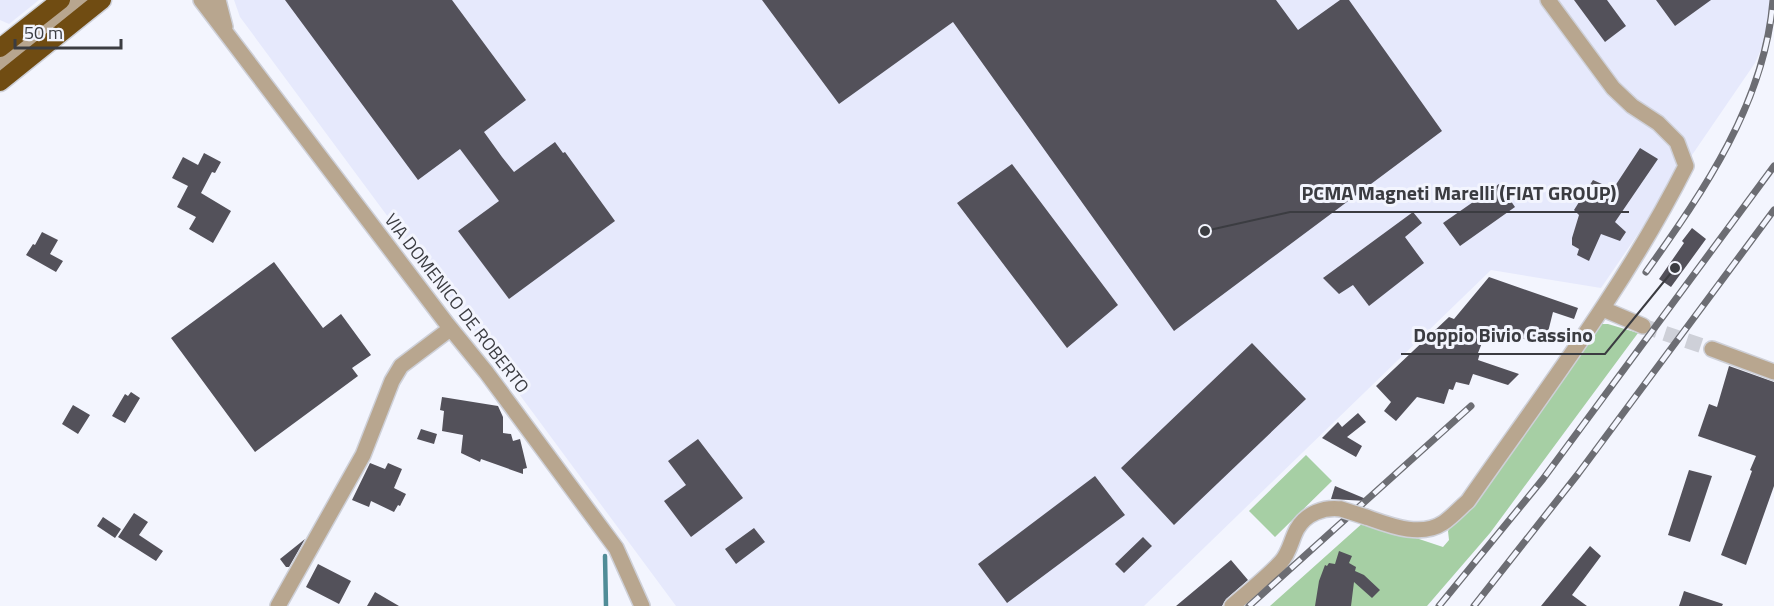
<svg xmlns="http://www.w3.org/2000/svg" width="1774" height="606" viewBox="0 0 1774 606" font-family="'Titillium Web',sans-serif">
<style>
.built{fill:#e6e9fc}
.green{fill:#a6cfa4}
.lines{fill:none;stroke-linecap:round;stroke-linejoin:round}
.stream{stroke:#508c97;stroke-width:4.5}
.building{fill:#53515a}
.minor-tunnel{stroke:#ced0d8;stroke-width:15;stroke-dasharray:15 8;stroke-linecap:butt}
.minor-casing{stroke:#ced0d8;stroke-width:18}
.highway-casing{stroke:#ced0d8;stroke-width:21}
.minor{stroke:#b8a68f;stroke-width:15}
.highway{stroke:#704c12;stroke-width:18}
.rail-casing{stroke:#6c6d73;stroke-width:7}
.rail{stroke:#f3f5fe;stroke-width:4.5;stroke-dasharray:14;stroke-linecap:butt}
.minor-bridge-casing{stroke:#ced0d8;stroke-width:18;stroke-linecap:butt}
.minor-bridge{stroke:#b8a68f;stroke-width:15}
.labels{text-anchor:middle;dominant-baseline:central;stroke-width:6;stroke-linejoin:round;paint-order:stroke}
.street-label{font-size:18px;fill:#3b3c41;stroke:#f3f5fe}
.leader{fill:none;stroke:#3b3c41;stroke-width:2}
.callout-dot{fill:#3b3c41;stroke:#f3f5fe;stroke-width:2}
.callout-label{font-size:20px;text-anchor:middle;font-weight:bold;fill:#3b3c41;stroke:#f3f5fe;stroke-width:6;stroke-linejoin:round;paint-order:stroke}
</style>
<rect width="100%" height="100%" fill="#f3f5fe"/>
<path class="built" d="M0 0H39L9 24 0 20Z
M234 0H1774V20L1755 63 1601 288 1491 270 1144 606H676L240 17Z"/>
<path class="green" d="M1601 324H1608L1638 333 1490 533 1427 606H1270L1365 521 1443 547 1449 540 1448 531 1595 329Z
M1306 455 1332 481 1275 537 1249 511Z"/>
<g class="lines">
<path class="stream" d="M605 556 606 606"/>
</g>
<path class="building" d="M285 0H452L526 100 484 132 502 157 514 172 555 142 563 153 565 152 615 221 509 299 458 231 499 201 460 149 418 180Z
M762 0H1276L1298 30 1340 0H1349L1442 131 1174 331 953 22 839 104Z
M1574 0H1607L1626 26 1605 42Z
M1656 0H1711L1675 26Z
M1640 148 1658 159 1615 222 1626 232 1620 241 1601 234 1589 261 1577 255 1579 249 1572 245V238L1579 215 1574 210 1593 180 1613 189Z
M204 153 221 162 215 173 212 172 201 193 231 211 213 243 189 229 196 217 177 207 188 186 172 178 183 157 198 165Z
M1012 164 1118 305 1067 348 957 203Z
M1499 184 1515 207 1460 246 1443 223Z
M1413 212 1422 223 1405 237 1424 263 1369 306 1353 285 1339 294 1323 278Z
M1692 228 1706 239 1671 287 1659 279 1684 243 1682 241Z
M42 232 58 240 50 254 63 261 56 272 26 255 33 244 35 245Z
M274 262 323 328 341 314 371 355 352 368 358 376 255 452 171 338Z
M1489 277 1578 308 1574 319 1553 312 1545 344 1487 330 1478 353H1480L1478 360 1519 374 1508 385 1473 374 1469 385 1456 382 1453 390 1449 389 1444 404 1417 397 1396 421 1384 411 1391 402 1376 386 1449 317 1454 319Z
M1252 343 1306 399 1174 525 1121 468Z
M1729 366 1774 382V486L1746 565 1721 555 1752 471 1750 470 1756 456 1698 436 1709 404 1717 407Z
M131 392 140 398 125 423 112 416 125 394 128 396Z
M442 397 498 406 503 417V433L511 434 513 441 520 439 527 468 523 469V474L481 459 480 462 461 453 463 435 442 431 444 411 440 410Z
M73 405 90 415 78 434 62 424Z
M1358 413 1366 422 1347 437 1362 446 1356 457 1322 438 1338 422 1342 427Z
M421 429 437 434 434 444 417 439Z
M698 439 743 498 691 537 664 501 686 485 668 461Z
M370 463 385 469 388 463 402 469 394 488 406 494 400 506 398 505 394 512 371 501 369 507 352 500Z
M1689 470 1712 476 1690 542 1668 535Z
M1095 476 1125 515 1007 603 978 564Z
M1335 486 1366 499V501L1331 499Z
M134 513 148 522 139 535 163 551 156 561 118 537Z
M103 517 121 529 115 538 97 526Z
M754 528 765 542 736 564 725 549Z
M1143 537 1152 546 1124 573 1115 564Z
M305 539 289 567H286L280 559Z
M1590 546 1601 556 1572 595 1587 606H1541Z
M1339 551 1352 556 1349 563 1356 567 1355 571 1364 575 1380 590 1372 598 1354 582 1351 606H1315L1319 581 1325 565 1327 566 1329 563 1335 564Z
M1231 560 1248 580 1226 599 1222 606H1176Z
M318 564 351 581 339 604 306 587Z
M1684 591 1723 604 1722 606H1679Z
M375 592 399 606H367Z"/>
<g class="lines">
<path class="minor-tunnel" d="M1643 326 1712 349"/>
<g class="minor-casing">
<path id="minor" d="M201 0 447 324 486 372 616 548 642 606
M218 0 225 27
M0 63 80 0
M1603 309 1643 326
M1712 349 1774 372
M1366 517C1389 525 1420 538 1443 523 1452 517 1460 508 1468 501 1544 392 1626 285 1686 166L1677 142 1658 123 1632 106 1613 88 1548 0
M278 606 363 455 392 381 401 366 450 329
M1232 606C1248 592 1266 578 1281 562 1290 552 1291 540 1297 529 1306 513 1324 507 1341 509"/>
</g>
<g class="highway-casing">
<path id="highway" d="M0 48 61 0
M0 82 102 0"/>
</g>
<use href="#minor" class="minor"/>
<use href="#highway" class="highway"/>
<g class="rail-casing">
<path id="rail" d="M1646 272C1704 191 1765 102 1773 0
M1249 606 1471 406
M1439 606 1543 479 1774 166
M1474 606 1578 474 1774 210"/>
</g>
<use href="#rail" class="rail"/>
<g class="minor-bridge-casing">
<path id="minor-bridge" d="M1341 509 1366 517"/>
</g>
<use href="#minor-bridge" class="minor-bridge"/>
</g>
<g class="labels">
<g class="street-label">
<text transform="translate(457 303) rotate(52)">VIA DOMENICO DE ROBERTO</text>
</g>
</g>
<path class="leader" d="M1205 231L1290 212H1629M1675 268L1605 354H1401"/>
<g class="callout-dot">
<circle cx="1205" cy="231" r="6"/>
<circle cx="1675" cy="268" r="6"/>
</g>
<g class="callout-label">
<text x="1459" y="200">PCMA Magneti Marelli (FIAT GROUP)</text>
<text x="1503" y="342">Doppio Bivio Cassino</text>
</g>
<path d="M15 39v9h106v-9" fill="none" stroke="#3b3c41" stroke-width="3"/>
<text x="24" y="39" font-size="18" fill="#3b3c41" stroke="#f3f5fe" stroke-width="4.5" paint-order="stroke">50 m</text>
</svg>
